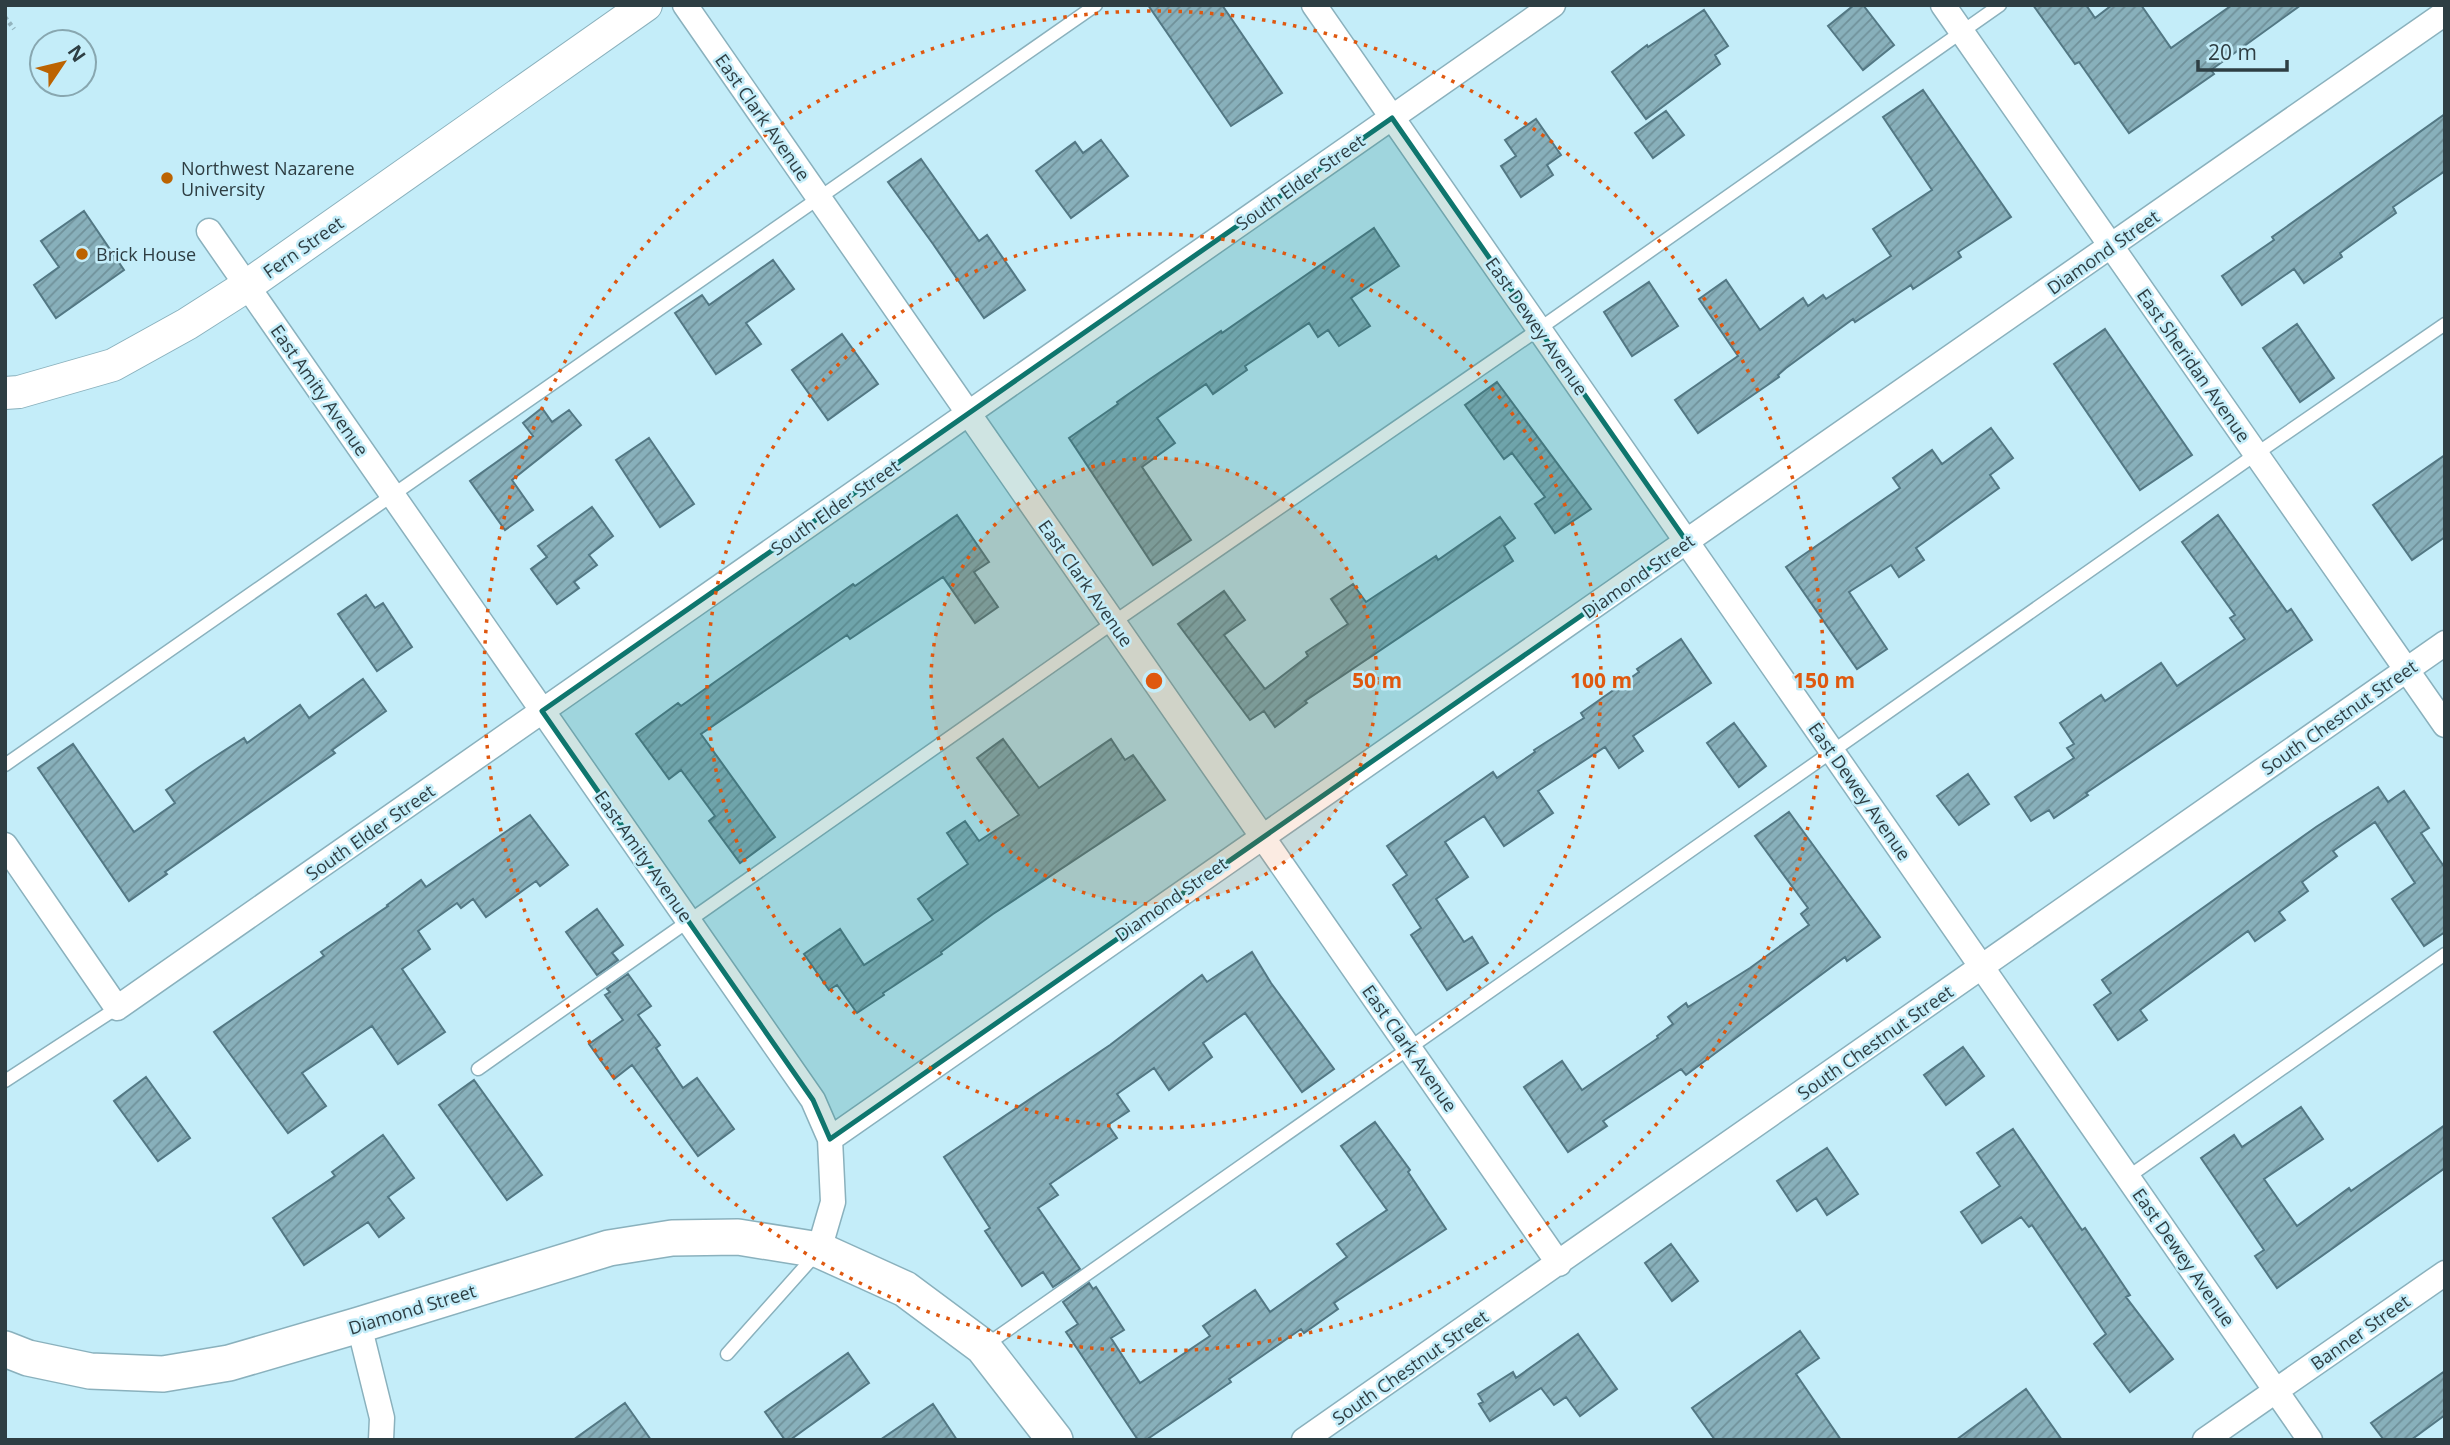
<svg xmlns="http://www.w3.org/2000/svg" width="2450" height="1445" viewBox="0 0 2450 1445" font-family="'Open Sans',sans-serif">
<style>
.building{fill:url(#building-hatch);stroke:#537884;stroke-width:2}
.lines{fill:none;stroke-linecap:round;stroke-linejoin:round}
.service-casing{stroke:#8ab1bd;stroke-width:15}
.minor-casing{stroke:#8ab1bd;stroke-width:27}
.tertiary-casing{stroke:#8ab1bd;stroke-width:34}
.secondary-casing{stroke:#8ab1bd;stroke-width:38}
.path{stroke:#93b4be;stroke-width:4.5;stroke-dasharray:3.5 3.5;stroke-linecap:butt}
.service{stroke:#fff;stroke-width:12}
.minor{stroke:#fff;stroke-width:24}
.tertiary{stroke:#fff;stroke-width:32}
.secondary{stroke:#fff;stroke-width:35}
.marked{fill:#0f766e;fill-opacity:0.2;stroke:#0f766e;stroke-width:5;stroke-linejoin:round}
.ring{fill:none;stroke:#df580f;stroke-width:3.5;stroke-dasharray:3.5 7}
.poi-dot{fill:#bc6301;stroke:#c4edf9;stroke-width:2.5}
.labels{text-anchor:middle;dominant-baseline:central;stroke-width:5;stroke-linejoin:round;paint-order:stroke}
.street-label{font-size:18px;fill:#2e3e43;stroke:#c4edf9}
.poi-label{font-size:18px;fill:#2e3e43;stroke:#c4edf9;text-anchor:start}
.centre{fill:#df580f;stroke:#c4edf9;stroke-width:3.5}
.ring-label{font-size:21px;text-anchor:middle;font-weight:bold;fill:#df580f;stroke:#c4edf9;stroke-width:5;stroke-linejoin:round;paint-order:stroke}
</style>
<defs>
<pattern id="building-hatch" width="6" height="6" patternUnits="userSpaceOnUse" patternTransform="scale(1.75)"><rect width="6" height="6" fill="#88b0bb"/><path d="M-1 1l2-2M0 6l6-6M5 7l2-2" fill="none" stroke="#70919a"/></pattern>
</defs>
<rect width="100%" height="100%" fill="#c4edf9"/>
<path class="building" d="M1148 5H1222L1282 93 1231 126Z
M1854 5H1863L1894 45 1863 70 1828 26Z
M2033 5H2086L2095 18 2112 5H2141L2171 48 2232 5H2301L2211 70 2214 74 2129 133 2079 62 2075 64Z
M1704 10 1728 46 1715 55 1720 64 1646 119 1612 72 1647 45 1648 47Z
M1923 90 2011 217 1958 252 1961 257 1913 289 1911 285 1855 322 1853 319 1786 368 1778 375 1779 377 1698 433 1675 400 1738 356 1699 299 1726 280 1760 330 1803 298 1808 306 1823 295 1826 299 1891 256 1873 229 1932 190 1883 117Z
M1666 111 1684 135 1653 158 1635 133Z
M2445 114V171L2393 207 2396 213 2340 253 2342 257 2304 283 2294 269 2242 305 2222 276 2274 240 2272 237Z
M1536 119 1561 155 1547 165 1553 175 1521 197 1501 166 1516 156 1505 140Z
M1101 140 1128 176 1071 218 1036 171 1075 142 1083 153Z
M921 159 979 241 987 235 1025 290 984 318 933 244 888 182Z
M84 211 124 270 56 318 34 285 59 267 41 241Z
M1374 228 1399 266 1351 298 1370 326 1339 346 1328 330 1318 337 1309 323 1245 366 1247 370 1213 394 1206 384 1157 418 1175 443 1142 467 1191 540 1153 565 1069 438 1118 404 1117 402 1150 379 1221 331 1222 333Z
M773 260 794 289 746 323 761 344 716 374 675 313 702 295 709 305Z
M1649 282 1678 326 1632 356 1604 312Z
M2297 324 2334 378 2300 402 2263 348Z
M2105 329 2192 455 2140 490 2054 364Z
M842 334 878 384 828 420 792 370Z
M1497 382 1591 509 1555 533 1535 504 1545 497 1512 453 1504 459 1465 405Z
M542 408 552 422 569 410 581 425 512 480 533 510 505 530 470 481 533 436 523 423Z
M1991 428 2013 458 1990 475 1999 488 1916 548 1924 560 1899 577 1891 565 1849 592 1887 649 1857 669 1786 567 1900 488 1893 478 1932 450 1942 464Z
M649 438 694 504 660 527 616 460Z
M2445 455V537L2412 560 2373 505Z
M592 507 613 536 589 555 597 565 574 582 579 588 557 604 531 569 547 557 538 546Z
M957 515 989 562 974 572 998 607 975 623 943 577 850 639 847 635 701 734 775 837 740 863 709 821 715 816 681 770 669 779 636 734 678 703 681 706 853 584 855 586Z
M2218 515 2287 612 2291 609 2312 640 2086 793 2088 795 2054 818 2049 810 2031 821 2015 797 2074 758 2067 748 2074 744 2060 723 2101 695 2105 701 2161 663 2177 686 2245 639 2230 618 2235 615 2182 542Z
M1500 517 1515 538 1504 546 1513 561 1305 701 1307 703 1275 727 1264 711 1250 720 1178 624 1224 591 1245 620 1224 635 1265 689 1308 656 1306 652 1348 624 1331 599 1353 584 1366 602 1436 556 1438 560Z
M366 595 375 608 383 603 412 647 377 671 338 614Z
M1681 639 1711 683 1633 736 1643 751 1619 768 1605 747 1538 791 1553 813 1504 846 1484 816 1445 842 1468 877 1436 899 1464 942 1472 937 1488 963 1447 990 1411 935 1421 928 1393 885 1407 875 1387 846 1493 772 1497 778 1535 752 1534 750 1584 718 1581 713 1639 672 1637 669Z
M363 679 386 711 332 750 335 753 165 872 167 874 129 901 38 768 73 744 134 832 175 803 166 790 205 763 244 738 247 743 300 705 309 718Z
M1734 723 1766 766 1739 787 1707 743Z
M1003 739 1039 788 1111 739 1125 760 1133 755 1165 800 993 914 941 952 942 954 883 993 884 995 857 1013 837 985 829 990 804 954 840 929 864 965 933 920 918 899 968 864 947 833 965 821 979 841 1019 815 977 758Z
M1968 774 1989 804 1959 825 1937 796Z
M2378 787 2388 802 2404 791 2429 828 2421 833 2445 868V932L2424 946 2392 899 2415 883 2375 822 2333 851 2337 856 2302 882 2308 891 2279 912 2285 920 2255 941 2248 931 2140 1010 2147 1020 2118 1040 2094 1005 2111 993 2102 980 2316 827Z
M1789 812 1880 937 1847 961 1845 957 1686 1075 1681 1069 1603 1121 1607 1126 1568 1152 1524 1087 1562 1061 1582 1090 1658 1038 1657 1036 1673 1024 1668 1017 1686 1003 1688 1007 1750 968 1809 925 1801 914 1808 908 1755 836Z
M530 815 568 865 540 886 536 881 486 917 473 899 461 908 457 903 418 931 430 949 402 969 445 1032 398 1064 372 1026 302 1073 326 1106 288 1133 214 1032 324 956 321 952 388 906 387 905 421 880 426 887Z
M597 909 623 945 612 953 618 960 597 975 566 932Z
M1252 952 1271 983 1334 1069 1302 1092 1245 1013 1203 1043 1212 1057 1169 1090 1154 1068 1117 1094 1129 1111 1108 1125 1117 1138 1050 1184 1058 1195 1038 1208 1080 1269 1053 1287 1043 1272 1022 1286 985 1231 990 1228 944 1157 1110 1045 1202 975 1207 982Z
M628 974 651 1006 638 1015 660 1045 656 1048 683 1088 697 1078 734 1129 698 1156 632 1065 614 1079 589 1044 623 1020 605 995 610 992 607 989Z
M1963 1047 1984 1076 1946 1105 1924 1075Z
M146 1077 190 1138 158 1161 114 1101Z
M474 1080 542 1175 507 1200 439 1105Z
M2301 1107 2323 1139 2264 1179 2297 1226 2349 1188 2351 1191 2445 1125V1168L2277 1288 2255 1256 2264 1250 2201 1158 2234 1135 2242 1147Z
M1375 1122 1410 1170 1408 1172 1446 1229 1334 1303 1338 1309 1304 1333 1301 1329 1229 1379 1231 1382 1183 1415 1146 1440H1138L1066 1332 1078 1324 1063 1302 1089 1283 1093 1289 1096 1287 1124 1330 1111 1338 1140 1383 1210 1336 1203 1326 1255 1290 1270 1312 1347 1257 1337 1244 1387 1210 1341 1146Z
M2013 1129 2082 1230 2085 1228 2130 1295 2126 1297 2173 1359 2130 1392 2094 1344 2106 1334 2032 1225 2029 1227 2021 1217 1982 1243 1961 1212 2000 1186 1977 1153Z
M383 1135 414 1178 388 1197 404 1218 379 1237 368 1222 304 1265 273 1218 335 1176 332 1172Z
M1827 1148 1858 1194 1827 1215 1816 1198 1797 1211 1777 1181Z
M1671 1244 1698 1281 1672 1301 1645 1263Z
M1800 1331 1819 1358 1796 1374 1841 1440H1715L1692 1408Z
M1578 1334 1617 1389 1580 1416 1566 1397 1554 1405 1541 1388 1490 1421 1479 1404 1483 1402 1478 1394 1513 1372 1516 1378Z
M848 1353 869 1383 790 1440H785L765 1412Z
M2445 1371V1415L2411 1440H2384L2371 1423Z
M2026 1389 2062 1440H1956Z
M625 1403 651 1440H573Z
M933 1404 957 1440H880Z"/>
<g class="lines">
<g class="service-casing">
<path id="service" d="M5 765 1096 5
M478 1069 1114 622 1539 329 2000 5
M5 1081 117 1008
M2128 1177 2445 954
M986 1345 2256 454 2445 324
M727 1354 817 1253"/>
</g>
<g class="minor-casing">
<path id="minor" d="M685 5 1559 1264
M1314 5 2310 1440
M1943 5 2445 725
M209 231 813 1100 830 1139 833 1202 819 1250
M5 845 117 1008 1553 5
M830 1139C1367 761 1907 389 2445 13
M359 1325 382 1418 381 1440
M1304 1440 2445 643
M2205 1440 2445 1273"/>
</g>
<g class="tertiary-casing">
<path id="tertiary" d="M5 393 19 392 113 365 187 324 248 285 646 5"/>
</g>
<g class="secondary-casing">
<path id="secondary" d="M5 1349 28 1358 90 1371 163 1374 229 1363 359 1325 609 1248 672 1238 738 1237 819 1250 905 1289 983 1347 1055 1440"/>
</g>
<path class="path" d="M5 17 14 29"/>
<use href="#service" class="service"/>
<use href="#minor" class="minor"/>
<use href="#tertiary" class="tertiary"/>
<use href="#secondary" class="secondary"/>
</g>
<path class="marked" d="M1392 118 1687 542 830 1139 813 1100 542 711Z"/>
<circle cx="1154" cy="681" r="223" fill="#df580f" fill-opacity=".12"/>
<g class="ring">
<circle cx="1154" cy="681" r="223"/>
<circle cx="1154" cy="681" r="447"/>
<circle cx="1154" cy="681" r="670"/>
</g>
<g class="poi-dot">
<circle cx="167" cy="178" r="7"/>
<circle cx="82" cy="254" r="7"/>
</g>
<g class="labels">
<g class="street-label">
<text transform="translate(763 117) rotate(55)">East Clark Avenue</text>
<text transform="translate(1300 182) rotate(-35)">South Elder Street</text>
<text transform="translate(303 247) rotate(-35)">Fern Street</text>
<text transform="translate(2103 252) rotate(-35)">Diamond Street</text>
<text transform="translate(1537 326) rotate(55)">East Dewey Avenue</text>
<text transform="translate(2194 365) rotate(55)">East Sheridan Avenue</text>
<text transform="translate(320 390) rotate(55)">East Amity Avenue</text>
<text transform="translate(835 507) rotate(-35)">South Elder Street</text>
<text transform="translate(1638 576) rotate(-35)">Diamond Street</text>
<text transform="translate(1086 583) rotate(55)">East Clark Avenue</text>
<text transform="translate(2339 717) rotate(-35)">South Chestnut Street</text>
<text transform="translate(1860 791) rotate(55)">East Dewey Avenue</text>
<text transform="translate(370 832) rotate(-35)">South Elder Street</text>
<text transform="translate(644 856) rotate(55)">East Amity Avenue</text>
<text transform="translate(1171 899) rotate(-35)">Diamond Street</text>
<text transform="translate(1875 1042) rotate(-35)">South Chestnut Street</text>
<text transform="translate(1410 1048) rotate(55)">East Clark Avenue</text>
<text transform="translate(2184 1257) rotate(55)">East Dewey Avenue</text>
<text transform="translate(412 1309) rotate(-17)">Diamond Street</text>
<text transform="translate(2360 1332) rotate(-35)">Banner Street</text>
<text transform="translate(1410 1367) rotate(-35)">South Chestnut Street</text>
</g>
<g class="poi-label">
<text x="181" y="168">Northwest Nazarene<tspan x="181" dy="21">University</tspan></text>
<text x="96" y="254">Brick House</text>
</g>
</g>
<circle cx="1154" cy="681" r="10" class="centre"/>
<g class="ring-label">
<text x="1377" y="688">50 m</text>
<text x="1601" y="688">100 m</text>
<text x="1824" y="688">150 m</text>
</g>
<rect width="2450" height="1445" fill="none" stroke="#2e3e43" stroke-width="14"/>
<g transform="translate(63 63) rotate(55)"><circle r="33" fill="#c4edf9" stroke="#88a7b0" stroke-width="2"/>
<path d="M0-5L12 26L0 18L-12 26Z" fill="#bc6301"/>
<text y="-10" font-size="19" font-weight="bold" text-anchor="middle" fill="#2e3e43">N</text>
</g>
<path d="M2198 60v10h89v-10" fill="none" stroke="#2e3e43" stroke-width="3.5"/>
<text x="2208" y="60" font-size="21" fill="#2e3e43" stroke="#c4edf9" stroke-width="5" paint-order="stroke">20 m</text>
</svg>
